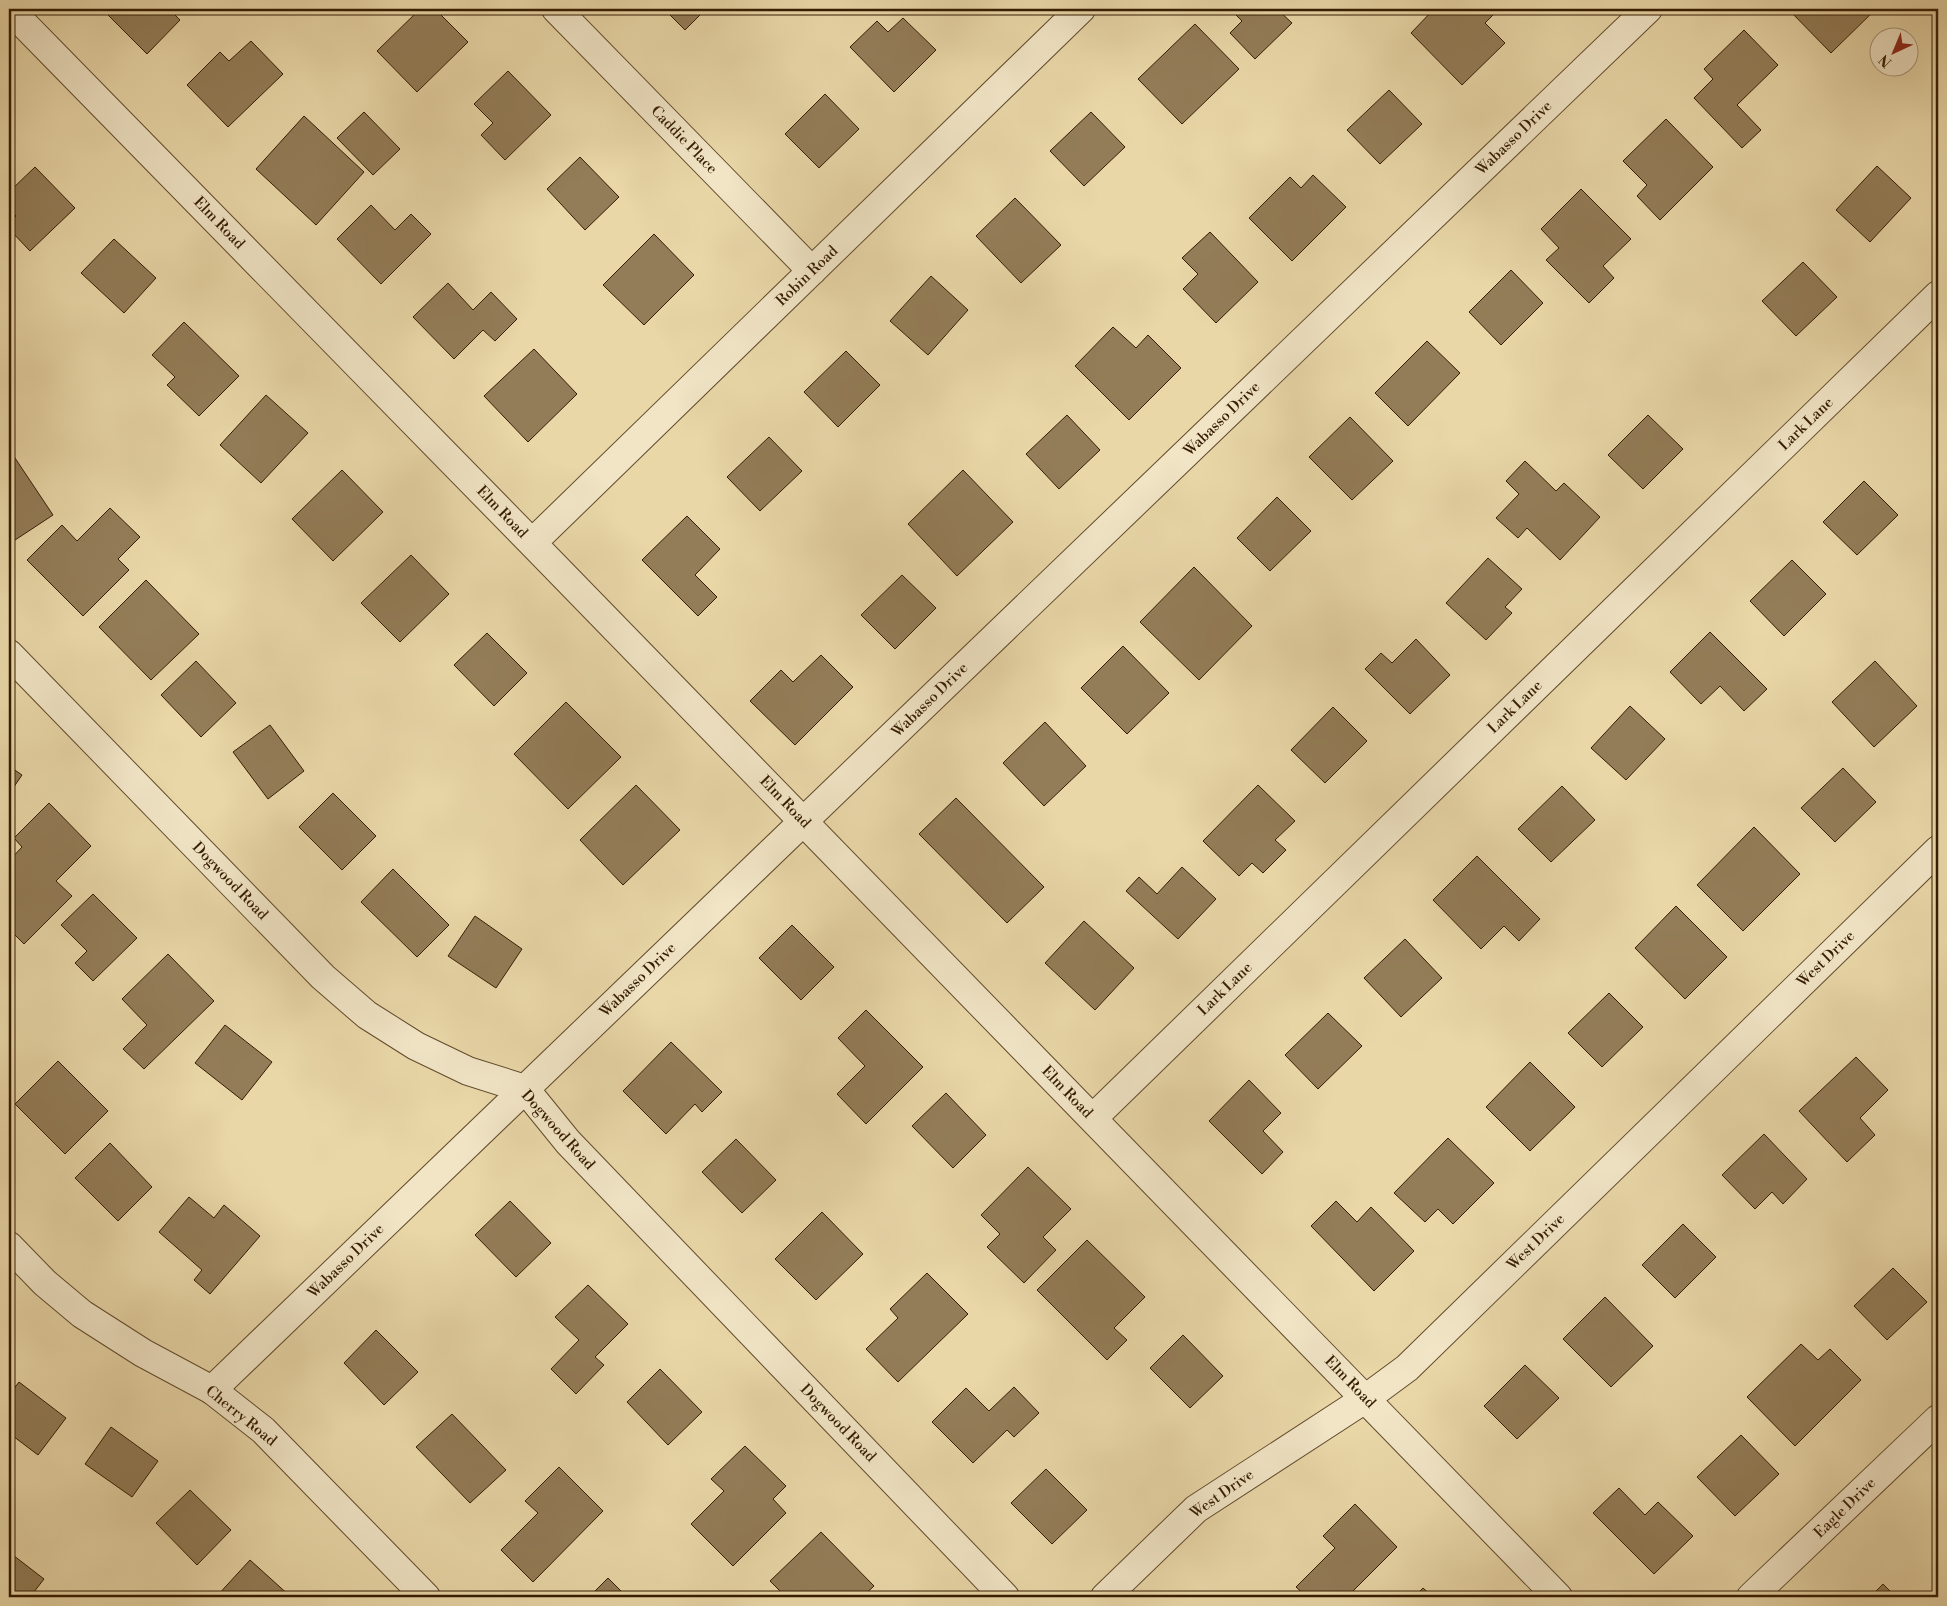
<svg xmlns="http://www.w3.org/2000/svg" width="1947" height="1606" viewBox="0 0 1947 1606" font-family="'Libre Bodoni',serif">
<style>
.building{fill:#937d58;stroke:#351c02}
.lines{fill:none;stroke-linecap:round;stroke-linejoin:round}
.minor-casing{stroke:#624b2c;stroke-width:30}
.tertiary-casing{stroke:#624b2c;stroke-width:30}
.minor{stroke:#f1e5c6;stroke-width:28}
.tertiary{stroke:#f1e5c6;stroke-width:28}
.labels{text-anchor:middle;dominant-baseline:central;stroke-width:4;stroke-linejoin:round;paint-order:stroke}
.street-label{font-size:15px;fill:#351c02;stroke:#f1e5c6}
</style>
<rect width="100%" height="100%" fill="#e9d7a8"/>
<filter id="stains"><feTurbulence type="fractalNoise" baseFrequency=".004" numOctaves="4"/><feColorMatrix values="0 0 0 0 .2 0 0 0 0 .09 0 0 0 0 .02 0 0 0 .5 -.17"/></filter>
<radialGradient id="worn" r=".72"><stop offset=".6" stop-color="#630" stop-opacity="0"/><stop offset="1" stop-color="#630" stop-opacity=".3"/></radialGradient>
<path class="building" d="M112 9H169L180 20 147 54 107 14Z
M420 9H435L468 42 417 92 377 51Z
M664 9H706L685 30Z
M1230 9H1277L1292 23 1255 59 1230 33 1242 21Z
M1434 9H1494L1497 11 1485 23 1505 43 1462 85 1411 33Z
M1788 9H1876L1831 53Z
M903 18 936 50 894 92 850 47 877 21 888 32Z
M1195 24 1239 69 1182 124 1138 79Z
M1744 30 1778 65 1737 105 1761 130 1742 148 1694 98 1713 79 1704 69Z
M251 41 283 74 228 127 187 85 220 52 229 61Z
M508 71 551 115 505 160 481 135 493 123 474 104Z
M1389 90 1422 124 1380 164 1347 130Z
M825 94 859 129 819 168 785 134Z
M364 112 400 149 373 175 337 138Z
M1091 112 1125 147 1084 186 1050 151Z
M304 116 364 172 316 225 256 169Z
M1666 119 1713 167 1660 220 1637 196 1647 185 1623 161Z
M580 157 619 197 585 230 547 189Z
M1877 166 1911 198 1870 242 1836 210Z
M35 167 75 208 30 251 9 229V223L16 216 9 208V192Z
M1313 175 1346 207 1292 261 1249 218 1290 177 1301 188Z
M1581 189 1631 239 1603 266 1614 278 1589 303 1546 260 1559 248 1541 229Z
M1015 198 1061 245 1021 283 976 236Z
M371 205 395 230 411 214 431 234 381 284 337 239Z
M1210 232 1258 282 1216 323 1183 289 1198 274 1182 258Z
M654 234 694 275 644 325 603 285Z
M114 239 156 278 124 313 81 273Z
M1803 262 1837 297 1796 336 1762 301Z
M1511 270 1543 303 1501 345 1469 312Z
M931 276 968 310 928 355 890 321Z
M448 283 473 310 491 292 517 319 495 341 483 330 454 359 413 317Z
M184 322 239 376 199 416 167 385 175 377 152 355Z
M1113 327 1136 348 1148 335 1181 368 1129 420 1075 366Z
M1427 341 1460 373 1408 426 1375 393Z
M534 349 577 394 528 442 484 396Z
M846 351 880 385 838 427 804 392Z
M266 395 308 433 261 483 220 445Z
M1067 415 1100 450 1059 489 1026 454Z
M1648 415 1683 449 1643 489 1608 455Z
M1350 417 1393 461 1352 500 1309 457Z
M769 437 802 471 760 511 727 477Z
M9 449 53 515 9 544Z
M1525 461 1556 491 1564 483 1600 517 1560 560 1527 528 1518 538 1496 518 1519 494 1506 481Z
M342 470 383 512 333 561 292 519Z
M963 470 1013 522 957 576 908 524Z
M1864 481 1898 515 1857 555 1823 522Z
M1277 497 1311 531 1270 571 1237 538Z
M110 508 140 537 118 559 129 570 83 616 27 560 62 525 77 541Z
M687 516 720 549 695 575 717 597 698 616 642 560Z
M411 555 449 594 400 642 361 603Z
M1488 558 1522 589 1505 607 1512 613 1486 640 1446 603Z
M1792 560 1826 594 1784 636 1750 601Z
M1194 567 1252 626 1199 680 1140 622Z
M902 575 936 608 895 649 861 615Z
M146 580 199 634 151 680 99 627Z
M1710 632 1767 689 1744 711 1720 686 1701 704 1670 672Z
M487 633 527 673 494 706 454 665Z
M1416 639 1450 675 1410 714 1365 669 1381 653 1392 663Z
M1123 646 1169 693 1127 734 1081 688Z
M821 655 853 687 795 745 750 701 781 670 793 682Z
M196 661 236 703 201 737 161 695Z
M1875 661 1917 706 1874 747 1832 702Z
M566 702 621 757 568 809 514 754Z
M1630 706 1665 739 1626 780 1591 748Z
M1333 707 1367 741 1325 783 1291 750Z
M1045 722 1086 766 1044 806 1003 763Z
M270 725 304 771 268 799 233 752Z
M9 766 22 775 9 794Z
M1843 768 1876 802 1835 842 1801 808Z
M636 785 680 830 623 885 580 840Z
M1258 785 1295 821 1275 840 1286 850 1263 873 1252 863 1239 876 1203 841Z
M1562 786 1595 820 1551 862 1518 829Z
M333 793 376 836 342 870 299 827Z
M956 798 1044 887 1007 923 919 834Z
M49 803 91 846 56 881 72 896 24 944 9 929V861L22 847 14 838Z
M1754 827 1800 874 1743 931 1697 885Z
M1477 856 1540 919 1519 941 1504 926 1481 949 1433 900Z
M1182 867 1216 899 1178 939 1126 891 1139 877 1157 894Z
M393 869 449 925 417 957 361 902Z
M93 894 137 938 93 981 75 963 87 951 61 925Z
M1676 906 1727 957 1685 999 1635 948Z
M475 916 522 949 496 988 448 956Z
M1084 921 1134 968 1095 1010 1045 963Z
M792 925 834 967 801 1000 759 958Z
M1405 939 1442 978 1401 1017 1364 978Z
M168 954 214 1001 144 1069 123 1049 147 1025 122 999Z
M1609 993 1643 1027 1602 1067 1568 1033Z
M866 1010 923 1067 866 1124 837 1094 865 1066 838 1038Z
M1328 1013 1362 1046 1318 1089 1285 1055Z
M225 1025 272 1062 242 1100 195 1063Z
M671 1042 722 1092 702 1112 695 1104 666 1134 623 1091Z
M1856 1057 1888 1090 1860 1118 1875 1135 1847 1162 1799 1111Z
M58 1061 108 1111 65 1154 15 1104Z
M1530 1062 1575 1107 1530 1151 1486 1107Z
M1249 1080 1281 1113 1263 1131 1283 1152 1262 1174 1209 1121Z
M946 1093 986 1135 953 1168 912 1126Z
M1764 1134 1807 1179 1783 1204 1772 1192 1755 1209 1722 1175Z
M1448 1138 1494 1183 1453 1224 1438 1209 1425 1222 1394 1193Z
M736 1139 776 1180 742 1213 702 1172Z
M110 1143 152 1187 118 1221 75 1178Z
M1028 1167 1071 1209 1043 1237 1056 1250 1024 1283 987 1247 1000 1234 981 1215Z
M189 1197 214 1218 224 1205 260 1236 210 1294 194 1280 202 1270 159 1232Z
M510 1201 551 1243 516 1277 475 1235Z
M1336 1201 1357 1222 1371 1207 1414 1251 1374 1291 1311 1226Z
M822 1212 863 1254 816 1300 775 1259Z
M1683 1224 1716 1257 1675 1298 1642 1265Z
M1087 1240 1145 1297 1114 1328 1127 1340 1107 1360 1037 1290Z
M1893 1268 1927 1302 1887 1340 1854 1306Z
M927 1273 968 1314 898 1382 866 1349 898 1318 890 1309Z
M588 1285 628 1324 595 1357 604 1365 576 1394 551 1369 579 1340 555 1317Z
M1605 1297 1653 1346 1611 1387 1563 1339Z
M376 1330 418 1372 384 1405 344 1363Z
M1183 1335 1223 1376 1190 1408 1150 1368Z
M1801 1344 1818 1360 1830 1349 1861 1380 1795 1446 1747 1397Z
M1525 1365 1559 1398 1517 1439 1484 1406Z
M660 1369 702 1412 668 1445 627 1402Z
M19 1382 66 1418 38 1455 9 1433V1395Z
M1014 1387 1039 1413 1014 1437 1007 1430 973 1463 932 1422 966 1388 989 1411Z
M452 1414 506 1470 470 1503 416 1447Z
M111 1427 158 1461 132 1497 85 1464Z
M1741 1435 1779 1474 1735 1516 1697 1477Z
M745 1446 786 1486 773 1499 786 1513 733 1566 691 1524 724 1491 711 1479Z
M559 1467 603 1511 533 1582 501 1550 538 1513 525 1501Z
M1046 1469 1087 1510 1052 1544 1011 1503Z
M1619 1488 1645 1515 1658 1502 1693 1536 1654 1574 1593 1513Z
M190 1490 231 1530 197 1565 156 1523Z
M1355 1504 1397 1547 1347 1597H1307L1296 1587 1335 1548 1323 1536Z
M821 1532 874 1586 862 1597H786L770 1581Z
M9 1552 44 1579 30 1597H9Z
M250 1560 291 1597H216Z
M608 1578 627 1597H589Z
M1883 1584 1896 1597H1870Z
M1423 1588 1433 1597H1414Z"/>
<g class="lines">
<g class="minor-casing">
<path id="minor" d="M9 9 532 543 1558 1597
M556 9 812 271
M532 543 1081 9
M9 654 323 977 367 1015 416 1046 468 1071 525 1089 568 1142 1005 1597
M1093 1118 1938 295
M212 1390 1648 9
M1105 1597 1196 1509 1365 1399 1407 1368 1938 850
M1751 1597 1938 1419"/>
</g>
<g class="tertiary-casing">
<path id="tertiary" d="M9 1246 45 1283 82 1314 143 1353 212 1390 263 1430 426 1597"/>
</g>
<use href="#minor" class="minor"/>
<use href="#tertiary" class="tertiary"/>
</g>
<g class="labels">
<g class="street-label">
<text transform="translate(1514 138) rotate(-44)">Wabasso Drive</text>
<text transform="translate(684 140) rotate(46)">Caddie Place</text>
<text transform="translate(219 223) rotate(46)">Elm Road</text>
<text transform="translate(807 276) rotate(-44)">Robin Road</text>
<text transform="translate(1222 419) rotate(-44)">Wabasso Drive</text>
<text transform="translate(1806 424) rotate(-44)">Lark Lane</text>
<text transform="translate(502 512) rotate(46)">Elm Road</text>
<text transform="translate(930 700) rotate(-44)">Wabasso Drive</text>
<text transform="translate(1515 707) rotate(-44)">Lark Lane</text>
<text transform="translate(785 802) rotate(46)">Elm Road</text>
<text transform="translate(230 881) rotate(46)">Dogwood Road</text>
<text transform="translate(1826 959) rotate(-44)">West Drive</text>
<text transform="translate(638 980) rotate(-44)">Wabasso Drive</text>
<text transform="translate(1225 989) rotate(-44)">Lark Lane</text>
<text transform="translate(1067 1092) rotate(46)">Elm Road</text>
<text transform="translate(558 1130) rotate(48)">Dogwood Road</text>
<text transform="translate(1536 1242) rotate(-44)">West Drive</text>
<text transform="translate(346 1261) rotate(-44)">Wabasso Drive</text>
<text transform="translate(1350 1382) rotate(46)">Elm Road</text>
<text transform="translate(241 1416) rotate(39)">Cherry Road</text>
<text transform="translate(838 1423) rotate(46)">Dogwood Road</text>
<text transform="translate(1222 1494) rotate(-35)">West Drive</text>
<text transform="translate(1845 1508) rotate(-44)">Eagle Drive</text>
</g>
</g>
<rect width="1947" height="1606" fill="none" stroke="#e9d7a8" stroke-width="30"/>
<rect x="10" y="10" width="1927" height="1586" fill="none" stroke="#351c02" stroke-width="2.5"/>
<rect x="15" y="15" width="1917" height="1576" fill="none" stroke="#351c02"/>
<g transform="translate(1894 52) rotate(224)"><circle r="24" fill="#f1e5c6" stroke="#a69578"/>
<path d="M0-4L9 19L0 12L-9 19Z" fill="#8f2418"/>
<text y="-8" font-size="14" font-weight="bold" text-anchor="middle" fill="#351c02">N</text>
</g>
<rect width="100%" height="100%" filter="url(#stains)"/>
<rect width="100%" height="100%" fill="url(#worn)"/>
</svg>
